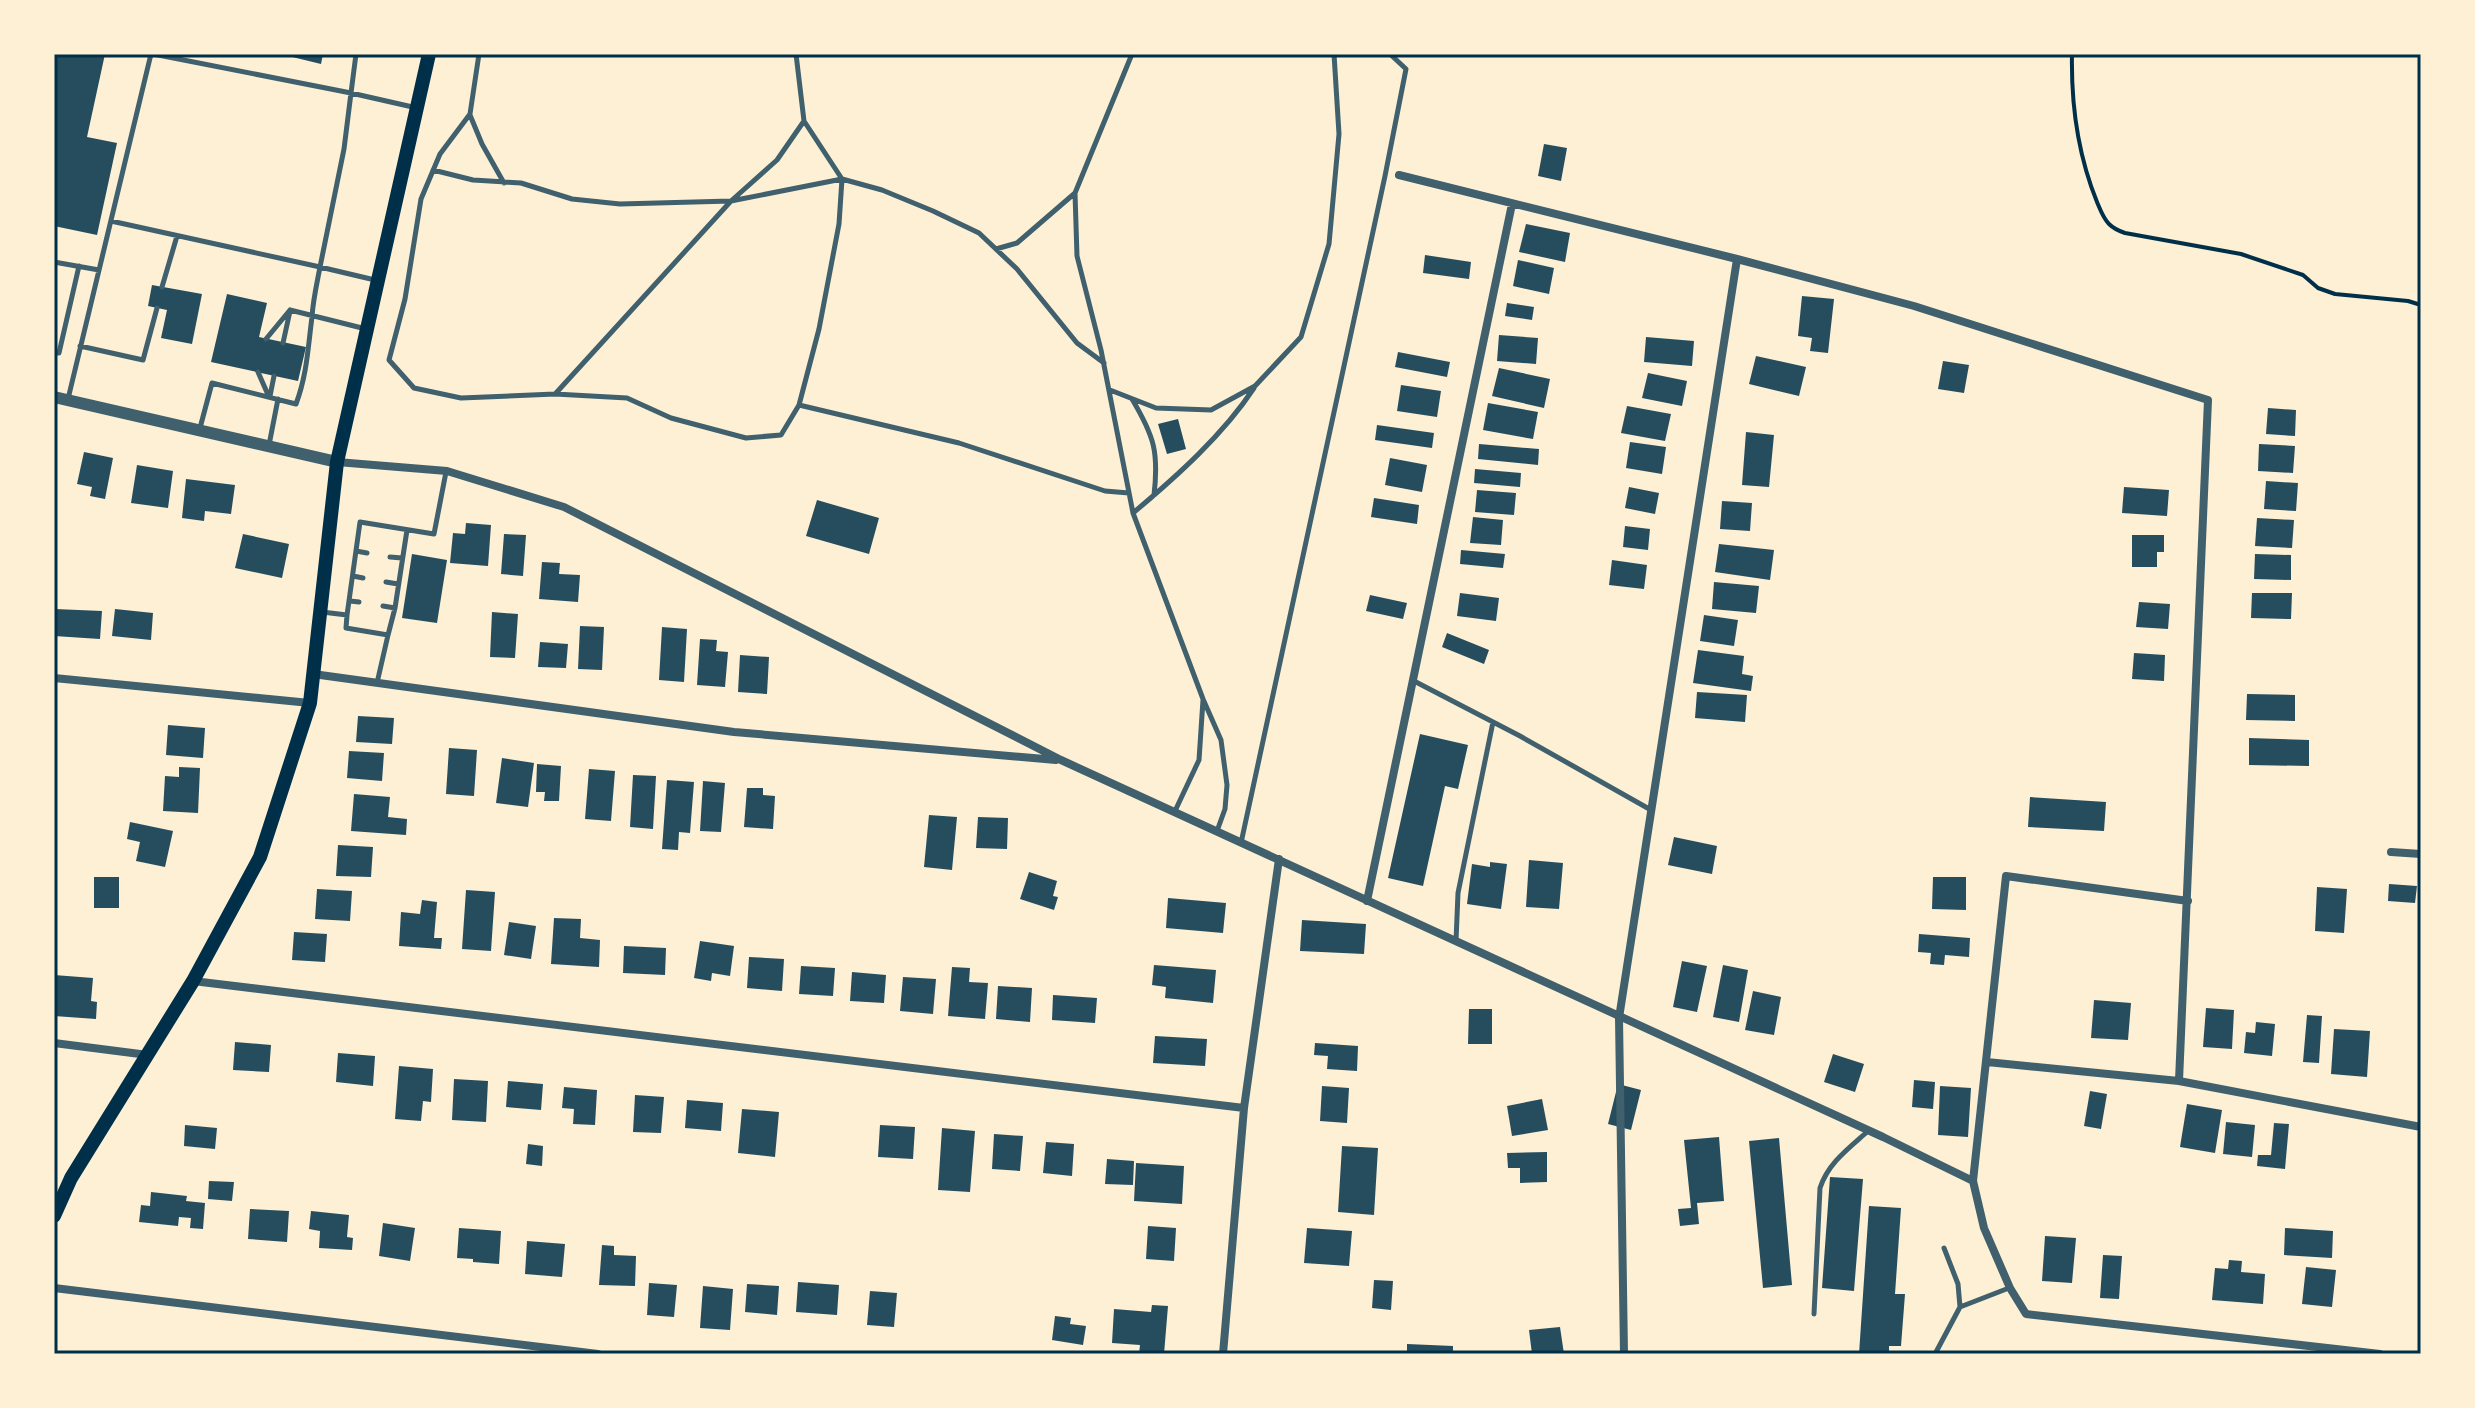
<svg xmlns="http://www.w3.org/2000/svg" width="2475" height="1408" viewBox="0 0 2475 1408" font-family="'Fira Sans',sans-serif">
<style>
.building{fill:#264d5e}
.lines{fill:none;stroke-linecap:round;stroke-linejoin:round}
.path{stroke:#003049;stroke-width:4}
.service{stroke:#3f606c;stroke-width:5}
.minor{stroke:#3f606c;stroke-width:8}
.tertiary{stroke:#3f606c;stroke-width:12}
.secondary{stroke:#003049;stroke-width:14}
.neatline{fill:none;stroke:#003049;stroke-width:3}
</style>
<rect width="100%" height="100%" fill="#fdf0d5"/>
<path class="building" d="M54 54H105L87 137 117 143 97 235 54 226Z
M280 54H323L321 64Z
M1544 144 1567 148 1561 181 1538 176Z
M1526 224 1570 233 1565 262 1519 252Z
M1425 255 1471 262 1469 279 1423 273Z
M1518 260 1554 268 1549 294 1513 286Z
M152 285 202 294 192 344 161 338 167 310 148 306Z
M227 294 267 303 259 337 306 347 298 381 211 362Z
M1802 296 1834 299 1828 353 1810 351 1812 338 1798 336Z
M1507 303 1534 307 1532 320 1505 316Z
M1499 335 1538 338 1536 364 1497 361Z
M1646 337 1694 341 1692 366 1644 362Z
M1398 352 1450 362 1447 377 1395 367Z
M1756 356 1806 367 1799 396 1749 384Z
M1943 361 1969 365 1964 393 1938 389Z
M1499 368 1550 379 1544 408 1492 396Z
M1648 373 1687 381 1682 406 1642 398Z
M1401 385 1441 391 1437 417 1397 411Z
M1488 403 1538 412 1533 439 1483 430Z
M1627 406 1671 414 1665 441 1621 433Z
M2268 408 2296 410 2295 436 2266 434Z
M1178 419 1186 449 1167 454 1158 424Z
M1377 425 1434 433 1432 448 1375 440Z
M1746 432 1774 435 1769 487 1742 485Z
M1630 442 1666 447 1662 474 1626 468Z
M1479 444 1539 449 1538 465 1478 459Z
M2259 444 2295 446 2293 473 2258 471Z
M84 452 113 458 105 499 90 496 92 487 77 484Z
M1390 458 1427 465 1422 492 1385 485Z
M137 465 173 471 168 508 131 503Z
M1475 469 1521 473 1520 487 1474 483Z
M186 479 235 485 231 514 205 511 204 521 182 518Z
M2266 481 2298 483 2296 511 2264 509Z
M1629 487 1659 493 1655 514 1625 508Z
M2124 487 2169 490 2167 516 2122 513Z
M1477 490 1516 493 1514 515 1475 512Z
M1374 498 1419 505 1417 524 1371 517Z
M817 500 879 518 869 554 806 536Z
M1722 501 1752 503 1750 531 1720 529Z
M1473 517 1503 520 1501 545 1470 543Z
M2257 518 2294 520 2292 548 2255 546Z
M466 523 491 525 488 566 450 563 453 533 465 534Z
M1625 526 1650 529 1648 550 1623 547Z
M243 534 289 544 282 578 235 568Z
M504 534 526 535 523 576 501 574Z
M2132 535H2164V552H2157V567H2132Z
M1719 544 1774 550 1770 580 1715 572Z
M1461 550 1505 554 1503 568 1460 564Z
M412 554 447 560 437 623 402 618Z
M2255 554 2291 555V580L2254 579Z
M1612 560 1647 565 1644 589 1609 585Z
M542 562 560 563 559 574 580 575 578 602 539 599Z
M1714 582 1759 586 1756 613 1712 609Z
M1460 593 1499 598 1496 621 1457 616Z
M2252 593H2292L2291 619 2251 618Z
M1370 595 1407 603 1403 619 1366 611Z
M2139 602 2170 604 2168 629 2136 627Z
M55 609 102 611 100 639 54 636Z
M115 609 153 613 151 640 112 636Z
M492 612 518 614 515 658 490 657Z
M1704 615 1738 620 1734 646 1700 641Z
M580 626 604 627 602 670 578 669Z
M662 627 687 629 684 682 659 680Z
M1447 633 1489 650 1484 664 1442 647Z
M700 639 717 640 716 651 728 652 725 687 697 685Z
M540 642 568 644 566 668 538 667Z
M1698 650 1744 656 1742 674 1753 676 1751 691 1693 683Z
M2134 653 2165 655 2164 681 2132 679Z
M740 655 769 657 767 694 738 692Z
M1697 692 1747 695 1745 722 1695 718Z
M2247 694 2295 695V721L2246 720Z
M358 716 394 718 392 744 356 742Z
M168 725 205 728 203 758 166 755Z
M1420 734 1468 745 1458 789 1445 786 1423 886 1388 878Z
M2249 738 2309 740V766L2249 765Z
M449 748 477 750 474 796 446 794Z
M349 751 384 753 382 781 347 778Z
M502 758 534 763 528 807 496 803Z
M537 764 561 766 559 801H544L545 792H536Z
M179 767 200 768 198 813 163 811 165 776 179 777Z
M589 769 615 771 611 821 585 819Z
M633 775 656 776 653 829 630 827Z
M667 780 694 782 690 833 679 832 678 850 662 849Z
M703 781 725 783 721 832 700 831Z
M747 788H763V795L775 796 773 829 744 827Z
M354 794 390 797 388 817 407 819 406 835 351 831Z
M2030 797 2106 802 2104 831 2028 827Z
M929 815 957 817 952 870 924 867Z
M978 817 1008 818 1007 849 976 848Z
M130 822 173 831 165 867 136 861 140 842 127 839Z
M1674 837 1717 846 1712 874 1668 865Z
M338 845 373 847 371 877 336 876Z
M1529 860 1563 863 1559 909 1526 907Z
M1490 862 1507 864 1501 909 1467 904 1472 864 1490 867Z
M1029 872 1057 881 1053 896 1058 897 1054 910 1020 899Z
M94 877H119V908H94Z
M1933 877H1966V910L1932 909Z
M2389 884 2417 886 2415 903 2388 901Z
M2317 887 2347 889 2344 933 2315 931Z
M317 889 352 891 350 921 315 919Z
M466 890 495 892 491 951 462 949Z
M1168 898 1226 903 1223 933 1166 928Z
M422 900 437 902 434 938H442L441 949 399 946 401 912 420 914Z
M554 918 581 919 580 938 600 940 599 967 551 964Z
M1302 920 1366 924 1364 954 1300 951Z
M509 922 536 926 531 959 504 955Z
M294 932 327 934 325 962 292 960Z
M1919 934 1970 938 1969 957 1945 955 1944 965 1930 964 1931 953 1918 952Z
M700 941 734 946 730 976 712 973 711 981 694 978Z
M624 946 666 948 665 975 623 973Z
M749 957 784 959 782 991 747 988Z
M1682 961 1707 966 1697 1012 1673 1007Z
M1154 965 1216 970 1213 1003 1165 998 1166 987 1152 985Z
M1723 965 1748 970 1739 1022 1713 1017Z
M801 966 835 968 833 996 799 994Z
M952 967 970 968 969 982 988 983 985 1019 948 1016Z
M852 972 886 975 884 1003 850 1001Z
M54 975 93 978 91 1001 97 1002 96 1019 54 1016Z
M903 977 936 979 933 1014 900 1011Z
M998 986 1032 988 1030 1022 996 1019Z
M1753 991 1781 997 1774 1035 1745 1030Z
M1053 995 1097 998 1095 1023 1052 1020Z
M2094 1000 2131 1003 2128 1040 2091 1038Z
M2206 1008 2234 1010 2232 1049 2203 1047Z
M1469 1009H1492V1044H1468Z
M2307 1015 2322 1016 2319 1063 2303 1062Z
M2256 1022 2275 1024 2272 1056 2244 1053 2246 1032 2255 1033Z
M2334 1029 2370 1031 2367 1077 2331 1074Z
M1155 1036 1207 1039 1205 1066 1153 1063Z
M235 1042 271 1045 269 1072 233 1070Z
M1315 1043 1358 1046 1357 1071 1327 1069 1328 1056 1314 1055Z
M338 1053 375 1056 373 1086 336 1082Z
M1833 1054 1864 1064 1855 1092 1824 1082Z
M399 1066 433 1069 431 1102 423 1101 421 1121 395 1119Z
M454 1079 488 1081 486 1122 452 1120Z
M1914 1080 1935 1082 1933 1109 1912 1107Z
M508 1081 543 1084 541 1110 506 1107Z
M1618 1084 1641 1090 1631 1130 1608 1124Z
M1322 1086 1349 1088 1347 1123 1320 1121Z
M1940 1086 1971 1088 1968 1137 1938 1135Z
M564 1087 597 1090 595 1125 573 1124 574 1109 562 1108Z
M2090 1091 2107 1094 2101 1129 2084 1126Z
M635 1095 664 1097 661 1133 633 1132Z
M1542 1099 1548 1130 1512 1136 1507 1106Z
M687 1100 723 1103 721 1131 685 1128Z
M2187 1104 2222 1110 2215 1153 2180 1147Z
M742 1109 779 1112 775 1157 738 1153Z
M2226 1122 2255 1125 2252 1157 2223 1154Z
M2274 1123 2289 1124 2285 1169 2257 1166 2258 1155H2271Z
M185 1125 217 1128 215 1149 184 1146Z
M880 1125 915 1127 913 1159 878 1157Z
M942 1128 975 1131 970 1192 938 1190Z
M994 1134 1023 1136 1020 1171 992 1169Z
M1719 1137 1724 1201 1697 1203 1699 1224 1680 1226 1678 1209 1691 1208 1684 1140Z
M1779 1138 1792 1285 1763 1288 1749 1141Z
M1046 1142 1074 1144 1072 1176 1043 1173Z
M528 1144 543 1146 542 1166 526 1164Z
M1342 1146 1378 1148 1374 1215 1338 1212Z
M1547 1152V1182L1520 1183V1168H1508L1507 1153Z
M1107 1159 1134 1161 1133 1185 1105 1184Z
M1136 1163 1184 1166 1182 1204 1134 1201Z
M1830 1177 1863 1179 1854 1291 1822 1288Z
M209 1181 234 1182 232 1201 208 1199Z
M151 1192 187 1196 186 1201 205 1203 203 1229 190 1228 191 1218 179 1217 178 1226 139 1222 141 1205 150 1206Z
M1869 1206 1901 1208 1895 1294H1905L1901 1346H1889V1354H1859Z
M250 1209 289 1211 287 1242 248 1239Z
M311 1211 349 1215 347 1237 353 1238 352 1250 319 1248 320 1231 309 1229Z
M383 1223 415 1228 410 1261 379 1256Z
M1148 1226 1176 1228 1174 1261 1146 1259Z
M459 1228 501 1231 499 1264 473 1262V1259L457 1258Z
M1307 1228 1352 1231 1349 1266 1304 1263Z
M2285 1228 2333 1231 2332 1258 2284 1255Z
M2045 1236 2076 1238 2072 1283 2042 1281Z
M527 1241 565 1244 562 1277 525 1274Z
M602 1245 614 1246V1255L636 1256 635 1286 599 1285Z
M2103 1255 2122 1256 2119 1299 2100 1298Z
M2229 1260 2242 1261 2241 1272 2265 1274 2263 1304 2212 1300 2215 1268 2228 1269Z
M2306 1267 2336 1270 2332 1307 2302 1304Z
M1374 1280 1393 1281 1391 1310 1372 1308Z
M798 1282 839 1285 837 1315 796 1312Z
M649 1283 677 1285 674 1317 647 1315Z
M747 1284 779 1286 777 1315 745 1312Z
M703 1286 733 1289 730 1330 700 1328Z
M870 1291 897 1293 894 1327 867 1325Z
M1152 1305 1168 1306 1164 1354H1139L1140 1345 1112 1343 1114 1309 1151 1312Z
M1055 1316 1071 1318 1070 1324 1086 1326 1083 1345 1052 1340Z
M1560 1327 1564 1354H1532L1529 1330Z
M1407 1344 1453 1346V1354H1407Z"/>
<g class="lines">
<path class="path" d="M2072 54C2071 104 2078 155 2097 202 2100 209 2103 218 2109 224 2113 228 2119 231 2125 233L2241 254 2303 275 2318 288 2335 294 2408 301 2421 305"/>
<path class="service" d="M153 54 351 93 356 54
M479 54 470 114 440 154 421 199 405 299 389 360 414 388 461 398 555 394 627 398 671 418 746 438 781 435 799 405 819 329 839 224 842 179 804 121 796 54
M1132 54 1075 193 1077 256 1101 350 1133 513 1203 699 1221 740 1227 785 1225 809 1217 831
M470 115 482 144 504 183
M433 170 473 180 521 183 572 199 620 204 731 201 842 179 882 190 933 211 979 233 1017 269 1077 343 1104 363
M111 221 320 267 344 149 351 93 417 108
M996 249 1017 243 1075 193
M54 262 99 270
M162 287 177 236
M290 310 366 329
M266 339 290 310
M283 343 290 311
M80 346 143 360 157 308
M54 352 59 353 79 266
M258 372 269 397
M1110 390 1156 408 1211 410 1255 386 1301 337 1329 244 1339 134 1334 54
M556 393 731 201 777 160 804 121
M270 396 274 376
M68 399 151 54
M1132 399C1154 436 1159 452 1154 495
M799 405 959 443 1105 491 1129 493
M200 428 212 383 296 404C307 375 308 347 312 317 313 300 317 283 320 267L375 280
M269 445 278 399
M1133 513C1176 477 1223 435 1254 388
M356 551 367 553
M390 557 402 558
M353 576 363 578
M386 582 398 584
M350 601 359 602
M383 606 395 608
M322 612 347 615 360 522 434 534 446 472
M347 615 346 628 388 635 395 608 407 530
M1414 681 1520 736 1651 810
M377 683 388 635
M1175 811 1199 760 1203 700
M1241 843 1385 176 1406 69 1390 54
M1456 941 1458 893 1493 722
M1944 1248 1958 1284 1960 1307
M1814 1314 1820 1188C1828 1163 1849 1148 1868 1131
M1935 1354 1960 1307 2009 1288"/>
<path class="minor" d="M1399 175 1737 259 1914 306 2208 400 2179 1081
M337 462 447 471 564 507 1061 760 1883 1137 1973 1181
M313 674 734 732 1056 760
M54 678 310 703
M2391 852 2421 854
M1367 901 1512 204
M2188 901 2006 876 1973 1181 1984 1228 2010 1288 2026 1314 2380 1354
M193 981 1244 1108
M54 1043 148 1055
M1987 1062 2179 1081 2421 1127
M54 1288 598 1354
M1223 1354 1244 1108 1279 859
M1624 1354 1619 1018 1737 259"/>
<path class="tertiary" d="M54 397 337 462"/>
<path class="secondary" d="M54 1216 71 1178 193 981 260 857 310 703 337 462 429 54"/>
</g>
<rect width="2475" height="1408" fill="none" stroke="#fdf0d5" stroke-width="112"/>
<rect x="56" y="56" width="2363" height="1296" class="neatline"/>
</svg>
